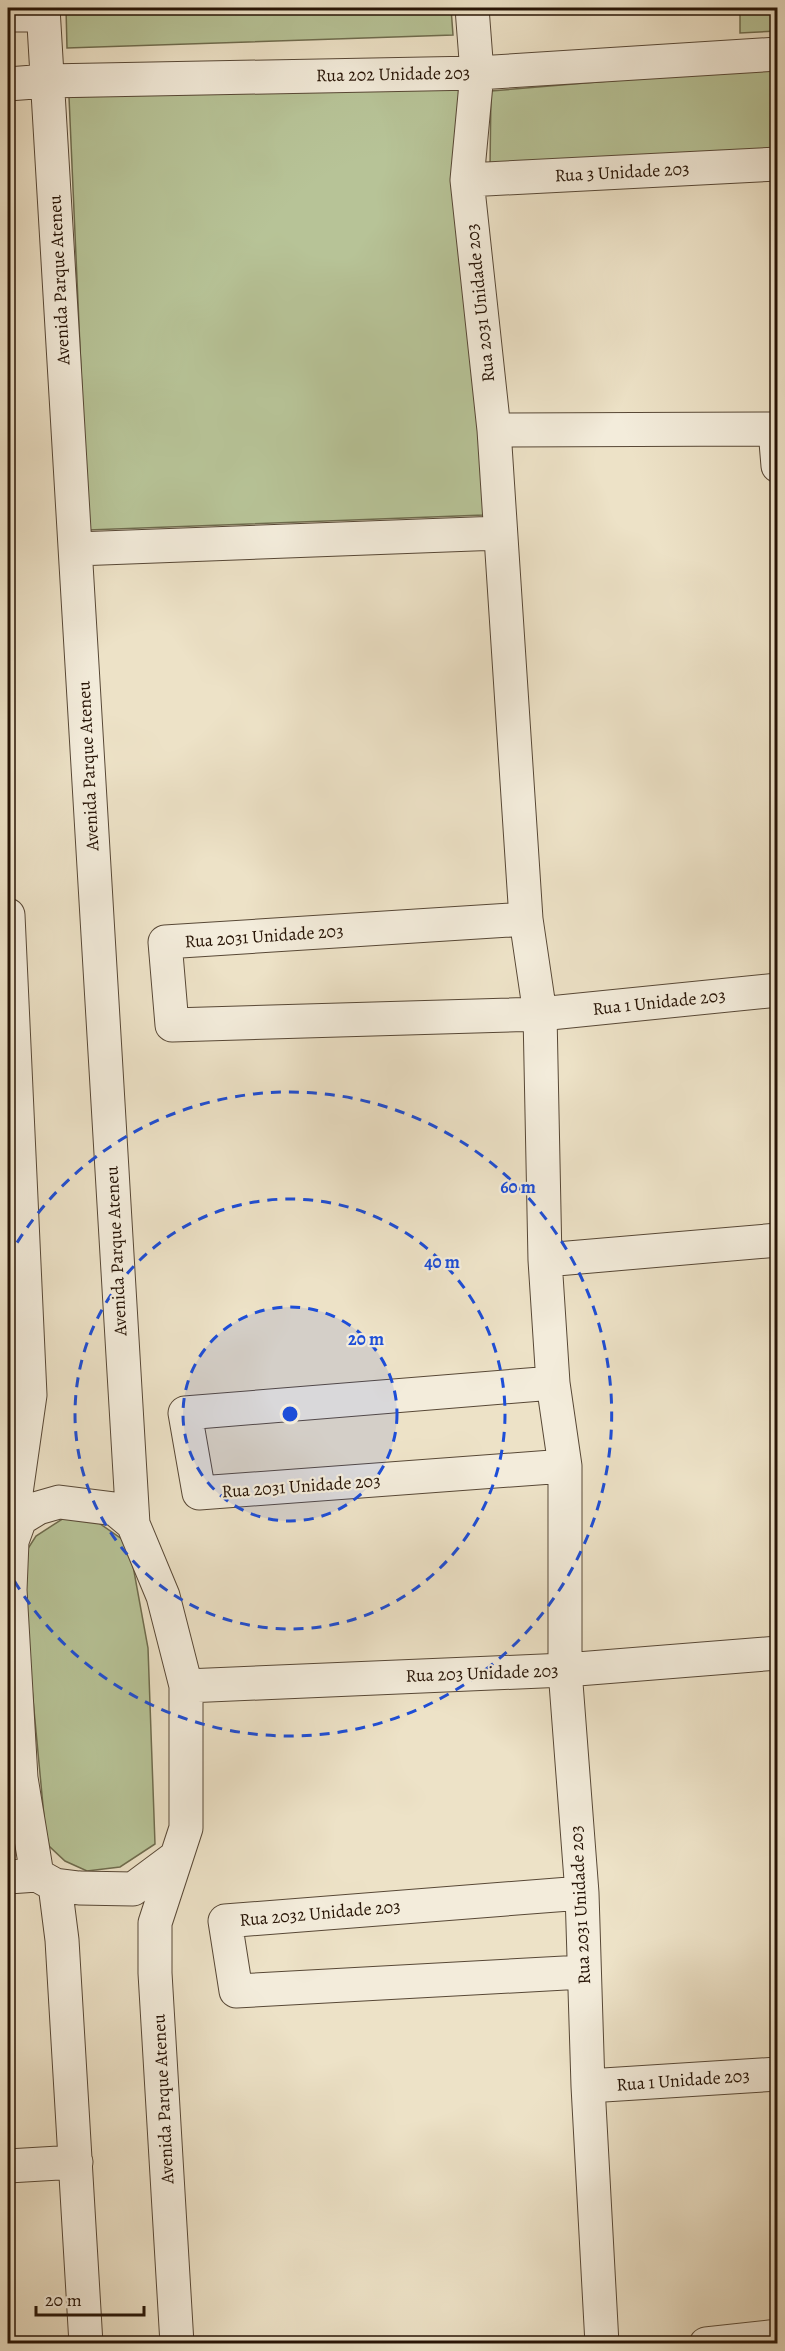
<svg xmlns="http://www.w3.org/2000/svg" width="785" height="2351" viewBox="0 0 785 2351" font-family="Alegreya,serif">
<style>
.green{fill:#b7c397;stroke:#6f6c4e;stroke-width:1.5}
.lines{fill:none;stroke-linecap:round;stroke-linejoin:round}
.minor-casing{stroke:#584836;stroke-width:35}
.minor{stroke:#f3ecdb;stroke-width:33}
.ring{fill:none;stroke:#1d4ed8;stroke-width:3;stroke-dasharray:10 8}
.labels{text-anchor:middle;dominant-baseline:central;stroke-width:4.5;stroke-linejoin:round;paint-order:stroke}
.street-label{font-size:18px;fill:#271406;stroke:#f3ecdb}
.centre{fill:#1d4ed8;stroke:#f3ecdb;stroke-width:3}
.ring-label{font-size:18px;text-anchor:middle;font-weight:bold;fill:#1d4ed8;stroke:#f3ecdb;stroke-width:4.5;stroke-linejoin:round;paint-order:stroke}
</style>
<rect width="100%" height="100%" fill="#ede2c7"/>
<filter id="stains"><feTurbulence type="fractalNoise" baseFrequency=".00333" numOctaves="4"/><feColorMatrix values="0 0 0 0 .2 0 0 0 0 .09 0 0 0 0 .02 0 0 0 .5 -.17"/></filter>
<radialGradient id="worn" r=".72"><stop offset=".6" stop-color="#630" stop-opacity="0"/><stop offset="1" stop-color="#630" stop-opacity=".3"/></radialGradient>
<path class="green" d="M66 8H451L453 35 67 48Z
M740 8H777V31L740 33Z
M777 67V149L490 168 491 91Z
M458 81 484 515 88 530 69 97Z
M67 1516 96 1521 129 1544 148 1648 155 1844 120 1867 87 1871 65 1861 49 1846 45 1827 20 1561 36 1536Z"/>
<g class="lines">
<g class="minor-casing">
<path id="minor" d="M43 8 133 1524
M472 8 477 73 467 180 494 430 526 919 540 1014 545 1260 553 1383 565 1466V1670L582 1893 588 2086 602 2344
M8 15H43
M8 84 47 81 477 73 778 54
M467 180 778 164
M494 430 778 429
M775 430 778 466
M76 549 500 533
M8 915 30 1395 16 1493 20 1519
M526 919 165 942 172 1025 540 1014 778 990
M545 1260 778 1240
M553 1383 185 1413 199 1493 565 1466
M186 1686 565 1670 778 1653
M176 1857 133 1889 79 1888 55 1885 37 1875 21 1778 10 1590 12 1541 20 1519 38 1508 59 1502 115 1509 133 1524 163 1596 186 1686V1828L155 1923V1973L177 2344
M8 1877 37 1875
M55 1885 62 1940 86 2344
M582 1893 225 1921 236 1991 583 1972
M588 2086 778 2074
M8 2166 76 2162
M706 2344 778 2336"/>
</g>
<use href="#minor" class="minor"/>
</g>
<circle cx="290" cy="1414" r="107" fill="#1d4ed8" fill-opacity=".12"/>
<g class="ring">
<circle cx="290" cy="1414" r="107"/>
<circle cx="290" cy="1414" r="215"/>
<path d="M8 1258A322 322 0 1 1 8 1570"/>
</g>
<g class="labels">
<g class="street-label">
<text transform="translate(393 74) rotate(-1)">Rua 202 Unidade 203</text>
<text transform="translate(622 172) rotate(-3)">Rua 3 Unidade 203</text>
<text transform="translate(59 280) rotate(-93)">Avenida Parque Ateneu</text>
<text transform="translate(480 303) rotate(-96)">Rua 2031 Unidade 203</text>
<text transform="translate(88 766) rotate(-93)">Avenida Parque Ateneu</text>
<text transform="translate(264 936) rotate(-4)">Rua 2031 Unidade 203</text>
<text transform="translate(659 1002) rotate(-6)">Rua 1 Unidade 203</text>
<text transform="translate(116 1251) rotate(-93)">Avenida Parque Ateneu</text>
<text transform="translate(301 1486) rotate(-4)">Rua 2031 Unidade 203</text>
<text transform="translate(482 1673) rotate(-2)">Rua 203 Unidade 203</text>
<text transform="translate(580 1905) rotate(-93)">Rua 2031 Unidade 203</text>
<text transform="translate(320 1913) rotate(-5)">Rua 2032 Unidade 203</text>
<text transform="translate(683 2080) rotate(-4)">Rua 1 Unidade 203</text>
<text transform="translate(163 2099) rotate(-93)">Avenida Parque Ateneu</text>
</g>
</g>
<circle cx="290" cy="1414" r="9" class="centre"/>
<g class="ring-label">
<text x="518" y="1193">60 m</text>
<text x="442" y="1268">40 m</text>
<text x="366" y="1345">20 m</text>
</g>
<rect width="785" height="2351" fill="none" stroke="#ede2c7" stroke-width="30"/>
<rect x="9" y="9" width="767" height="2333" fill="none" stroke="#271406" stroke-width="3"/>
<rect x="15" y="15" width="755" height="2321" fill="none" stroke="#271406" stroke-width="1.5"/>
<path d="M36 2306v9h108v-9" fill="none" stroke="#271406" stroke-width="3"/>
<text x="45" y="2306" font-size="18" fill="#271406" stroke="#f3ecdb" stroke-width="4.5" paint-order="stroke">20 m</text>
<rect width="100%" height="100%" filter="url(#stains)"/>
<rect width="100%" height="100%" fill="url(#worn)"/>
</svg>
